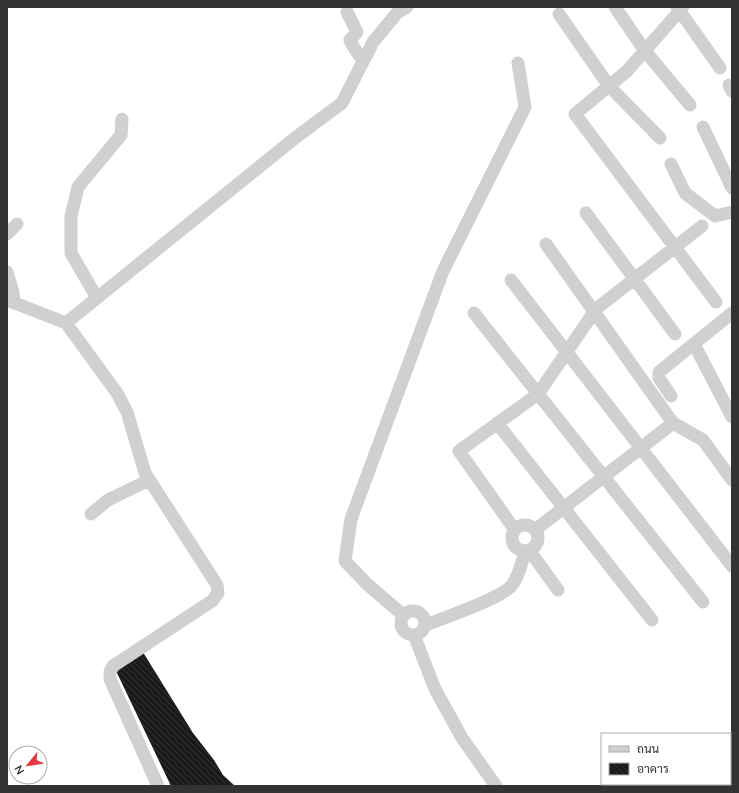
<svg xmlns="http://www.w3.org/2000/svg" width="739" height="793" viewBox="0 0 739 793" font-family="'Nunito Sans',Sarabun,sans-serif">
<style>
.building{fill:url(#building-back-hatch)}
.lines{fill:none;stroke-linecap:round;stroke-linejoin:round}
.minor{stroke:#d0d0d0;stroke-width:13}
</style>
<defs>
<pattern id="building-back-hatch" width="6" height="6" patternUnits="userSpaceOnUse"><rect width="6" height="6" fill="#1a1a1a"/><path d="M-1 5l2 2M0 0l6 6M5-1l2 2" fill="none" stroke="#333"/></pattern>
</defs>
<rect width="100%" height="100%" fill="#fff"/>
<path class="building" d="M141 649 193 733 214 760 223 775 235 786H171L117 673 118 665Z"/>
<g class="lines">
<path class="minor" d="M615 7 645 51 690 105
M677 7 720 68
M683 7 627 71 575 114 716 302
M347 12 357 32 350 40 354 48 363 60
M559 14 609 86 660 138
M729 85 732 91
M703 127 732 188
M671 164 685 193 715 216 732 212
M586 213 675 334
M7 234 17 224
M546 244 673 423 703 440 732 480
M7 272 13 292 14 303
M511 280 732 566
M97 298 71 253V216L78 187 121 135 122 119
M7 300 66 323 117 393 127 412 145 473 217 585 218 593 212 601 113 666 110 672V679L158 786
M474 313 703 602
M66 323 295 138 342 103 373 42 397 13 407 7
M694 344 732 417
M671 396 659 378V372L732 313
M497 423 652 620
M91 514 108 500 149 480
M512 538a13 13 0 1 1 26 0a13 13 0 1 1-26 0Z
M515 530 459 451 538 394 596 309 702 226
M535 530 673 423
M529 550 558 590
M401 623a12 12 0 1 1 24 0a12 12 0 1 1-24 0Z
M403 615 367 584 345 561 351 519 443 271 525 107 518 63
M426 625C443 618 503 598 512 585 519 575 522 563 525 551
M414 635 435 689 462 738 496 786
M680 784 681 786"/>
</g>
<rect width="739" height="793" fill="none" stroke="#333333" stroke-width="16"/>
<rect x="601" y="733" width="130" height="52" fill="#ffffff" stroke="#adadad"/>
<rect x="609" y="746" width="20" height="6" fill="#d0d0d0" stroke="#adadad"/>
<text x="637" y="753" font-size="12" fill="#333333">ถนน</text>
<rect x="609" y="763" width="20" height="12" fill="url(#building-back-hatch)" stroke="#adadad"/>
<text x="637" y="773" font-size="12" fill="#333333">อาคาร</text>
<g transform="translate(28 765) rotate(240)"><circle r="19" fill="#ffffff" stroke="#adadad"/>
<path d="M0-3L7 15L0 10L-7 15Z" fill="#e63946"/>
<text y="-6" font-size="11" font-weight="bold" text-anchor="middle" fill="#333333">N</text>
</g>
</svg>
